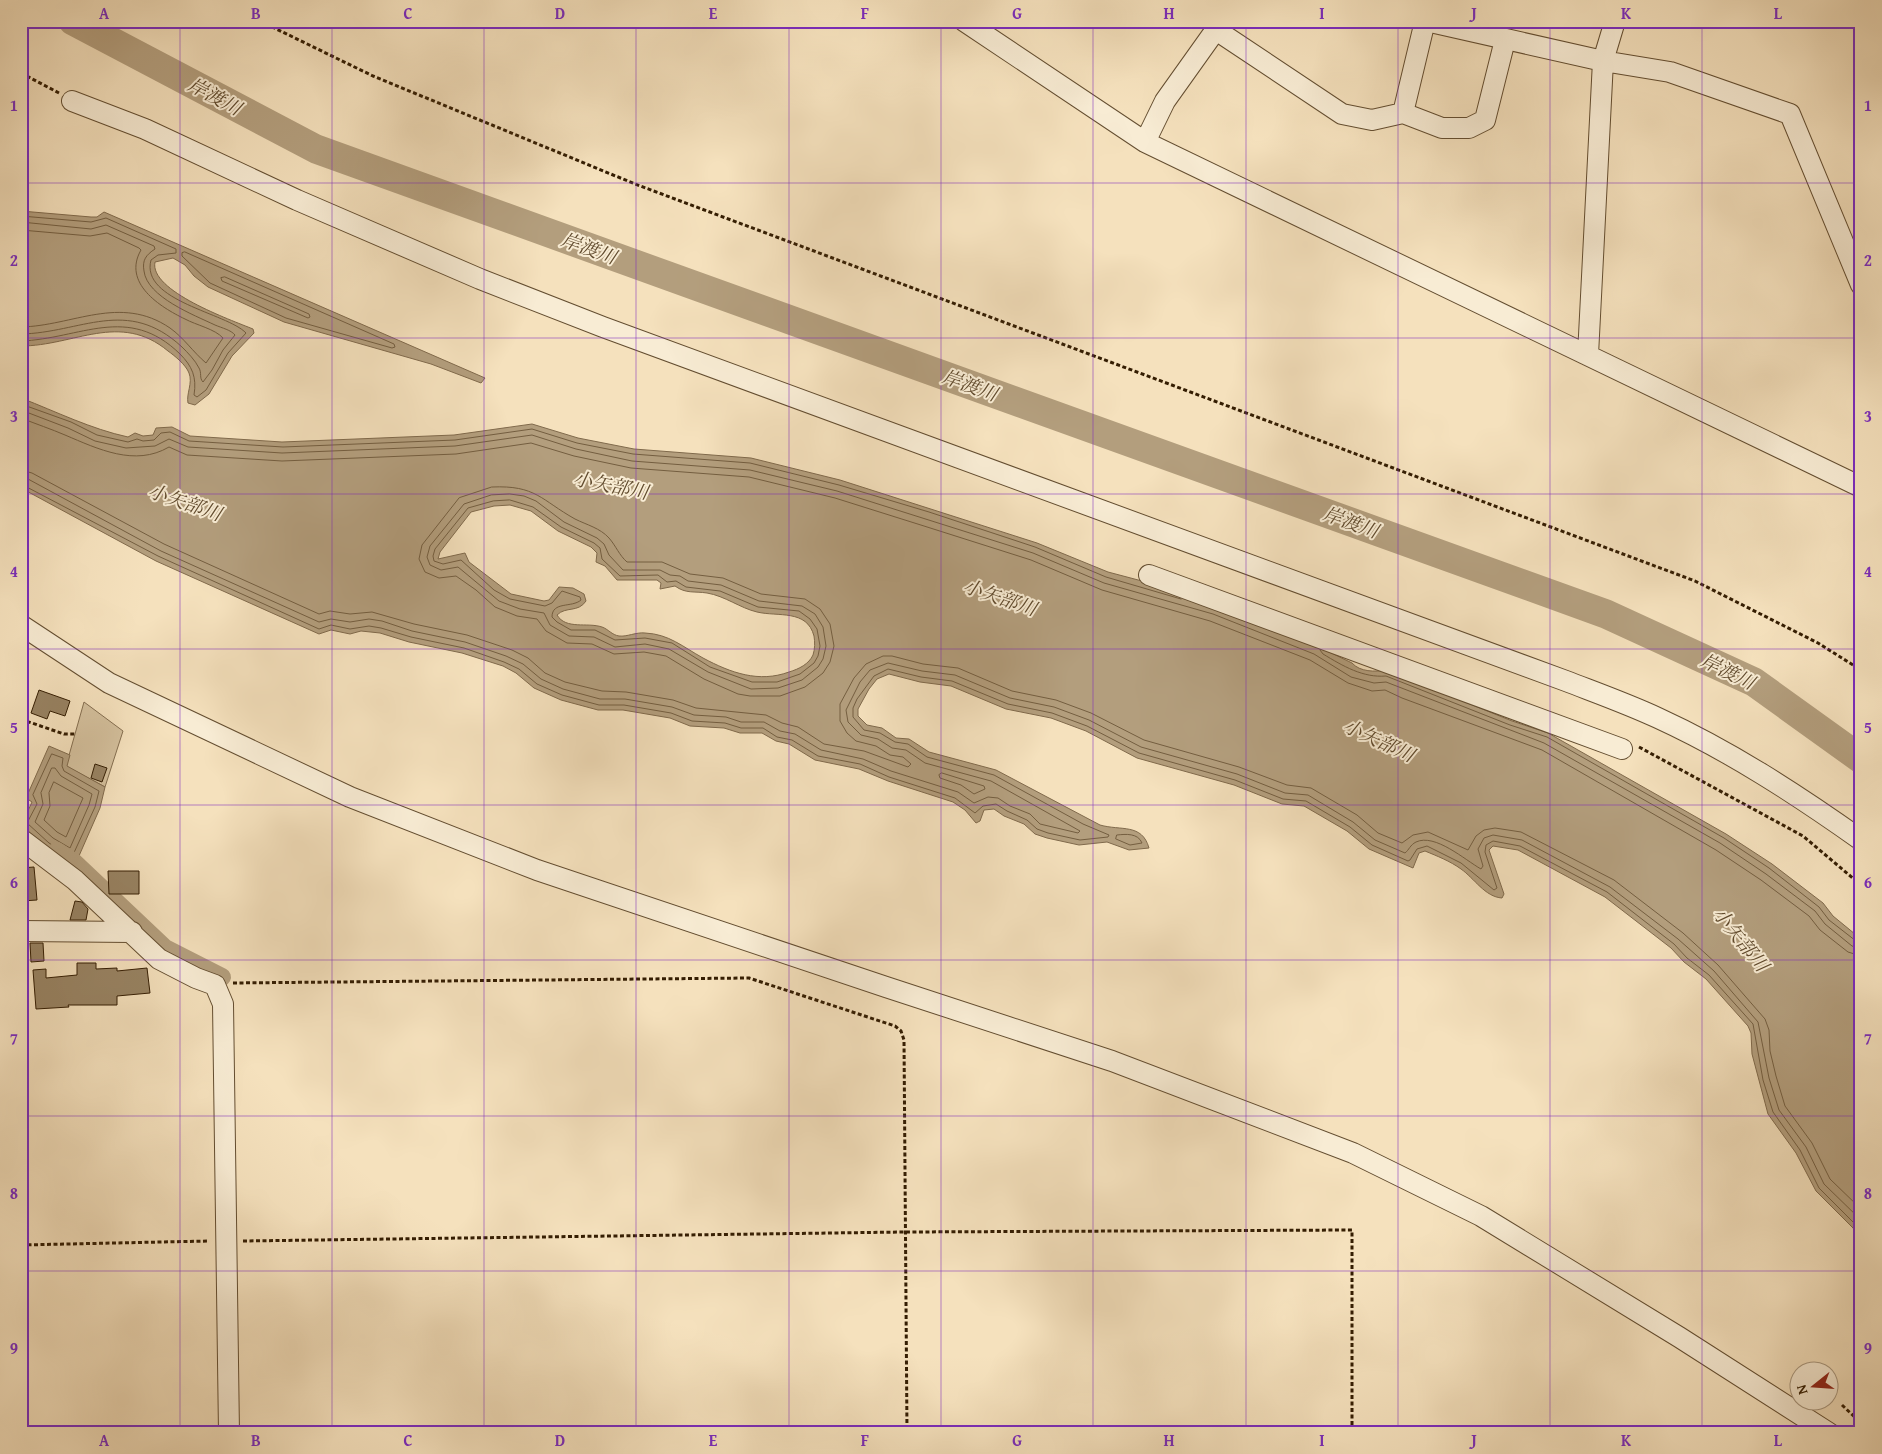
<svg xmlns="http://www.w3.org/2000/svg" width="1882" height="1454" viewBox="0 0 1882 1454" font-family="'Gentium Book Plus','Noto Serif JP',serif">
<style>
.green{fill:#d4c09d;stroke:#846e50}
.water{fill:#b39e7d;stroke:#806a4c;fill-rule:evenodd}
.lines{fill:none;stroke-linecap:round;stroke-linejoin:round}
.shore{stroke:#745e40;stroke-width:1}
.canal{stroke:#b39e7d;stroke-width:18}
.river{stroke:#b39e7d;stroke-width:29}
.building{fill:#988363;stroke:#341d02}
.minor-casing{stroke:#644e31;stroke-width:22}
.path{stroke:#341d02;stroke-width:3;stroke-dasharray:4 2.5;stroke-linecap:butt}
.minor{stroke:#f8ecd4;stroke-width:20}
.grid{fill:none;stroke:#7b2cbf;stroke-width:1;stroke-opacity:0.55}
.labels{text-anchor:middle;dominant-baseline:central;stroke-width:4;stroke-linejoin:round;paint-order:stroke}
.water-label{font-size:19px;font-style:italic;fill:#604a2d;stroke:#f8ecd4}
.neatline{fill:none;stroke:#7b2cbf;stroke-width:2}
.grid-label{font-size:16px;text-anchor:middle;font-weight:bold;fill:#7b2cbf}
</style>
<rect width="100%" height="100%" fill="#f5e1bd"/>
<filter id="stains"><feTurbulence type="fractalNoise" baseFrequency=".004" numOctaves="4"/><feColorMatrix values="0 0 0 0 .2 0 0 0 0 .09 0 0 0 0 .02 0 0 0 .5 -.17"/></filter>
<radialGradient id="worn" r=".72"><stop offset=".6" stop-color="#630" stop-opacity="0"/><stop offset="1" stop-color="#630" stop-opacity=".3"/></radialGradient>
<path class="green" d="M84 702 123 731 105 787 66 766Z"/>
<path class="water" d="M21 211 91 217H97L104 212 485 378 481 383 431 364 284 322 208 287 194 276 185 265 173 258 155 262C149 291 231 320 253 329L254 333 232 356 209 394 195 405 188 403C186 394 193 383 189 373 186 365 175 356 168 351 120 311 74 346 21 346Z
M21 398C57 412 91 429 128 437L135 433 143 436 153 435 156 428 172 427 190 436 282 442 454 435 532 424 578 438 634 449 751 458 840 480 1037 543 1108 572 1142 581 1325 650 1352 663C1360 672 1375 672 1386 670L1512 721 1548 733 1726 834 1772 864 1823 903 1833 916 1861 939V1239L1853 1228 1816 1191 1796 1153 1768 1114 1752 1054 1751 1033 1748 1026 1706 979 1684 962 1671 948 1605 897 1518 850 1493 846 1489 850 1504 894 1502 898C1485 897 1474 878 1461 869 1450 861 1437 856 1425 851L1419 853 1413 868 1369 849 1347 831 1304 806 1282 804 1234 785 1137 758 1086 731 1051 718 1006 709 951 686 920 682 889 674 877 679 869 689 858 709V716L867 725 882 728 896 738 909 739 929 752 996 770 1100 825C1121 831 1142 823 1149 848L1129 850 1107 842 1079 845 1047 838 1035 834 1024 824 1004 816 994 809 984 810 980 821 976 823 965 810 953 802 888 781 859 769 815 760 789 744 776 741 762 733H740L724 728 690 726 670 718 623 710H598L561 700 534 688 516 673 503 666 462 653 409 642 380 633 361 631 350 634 331 630 319 634 156 561 21 488ZM510 505 531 511 558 531 591 547 597 553 596 562 605 566 617 580H657L661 583 660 589 675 586C686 594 694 591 707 593 725 596 740 608 757 612 778 617 807 609 814 636 815 642 815 649 813 655 809 664 799 669 789 672 759 683 731 673 703 658 683 647 669 634 645 633 636 632 627 637 619 636 612 635 608 629 602 627 587 622 566 630 557 615 566 606 578 613 586 601L584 594 573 588 559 587 549 600 544 601 511 594 469 562 465 553 438 559 440 552 471 512 494 506Z
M49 746 70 755 67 766 105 787 100 808 75 865 46 847 21 826 32 802 26 798Z"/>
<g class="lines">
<path class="shore" d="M21 216 91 222 106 218 176 249V253L158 255 151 260C140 301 227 313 246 333L228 353 206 390 197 397 194 395C197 377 192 366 180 354 128 303 80 339 21 341
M21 222 91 229 106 225 154 246 155 249C146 255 142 260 144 271 147 297 194 315 215 325 222 328 231 330 235 335L223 350 212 370 203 382C199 378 202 373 199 368 195 360 188 353 182 347 127 296 81 333 21 334
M21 230 90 236 107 233 139 248 141 250C122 283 160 307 185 319 196 325 215 329 223 338L206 363C193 352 184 338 170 328 120 294 73 326 21 327
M185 252 394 344 395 347 392 348 286 318 210 283 182 256V253Z
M225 277 309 314 310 317 308 318 222 281 221 278Z
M21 404 71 422 97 435 128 442 137 439 143 441 154 440 161 433 170 432 189 441 283 447 455 440 532 429 577 443 633 454 750 463 839 485 929 512 1035 547 1106 577 1181 599
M21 410 68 428 95 441 126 448 155 446 169 439 188 447 282 453 455 446 532 435 576 449 632 461 750 470 837 491 1033 553 1104 583 1213 614 1314 654 1351 677 1374 683 1386 682 1544 743 1720 843 1766 874 1815 911 1825 924 1852 946 1861 949
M21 418C36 424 51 429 65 435 98 449 135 467 169 447L187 455 282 461 456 454 531 443 574 456 631 468 749 477 835 498 924 526 1031 560 1102 590 1210 621 1310 660 1348 683 1372 691 1385 690 1402 698 1542 750 1716 850 1761 880 1809 916 1820 930 1848 952 1861 956
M21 470 32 473 164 544 319 614 330 611 350 614 372 612 414 624 467 635 512 650 528 658 545 673 565 682 602 691 626 692 673 700 696 708 766 715 782 723 798 727 824 744 864 751 908 767 911 764 903 757 890 755 876 746 856 741 847 733 840 721V704L854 678 866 664 883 656H892L923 664 958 668 1012 691 1056 700 1091 713 1144 740 1239 767 1287 785 1311 788 1357 815 1378 833 1402 843 1413 835 1428 832 1468 850 1476 836 1484 830 1495 828 1521 832 1614 880 1683 933 1718 965 1765 1019 1769 1030 1770 1051 1776 1076 1785 1106 1812 1143 1830 1179 1861 1209
M21 478 28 479 161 551 319 622 331 619 350 622 369 619 382 621 412 631 465 642 506 656 523 664 541 679 563 689 600 699H625L672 707 694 715 726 717 741 722H764L780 731 795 734 821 750 863 759 891 771 958 792 974 803 988 797 998 798 1010 806 1030 814 1040 824 1078 833 1080 831 991 781 925 763 906 750 892 748 878 739 861 735 848 722 846 710 860 682 870 670 888 663 922 671 955 675 1010 698 1054 707 1089 720 1141 747 1237 774 1285 793 1308 795 1353 822 1375 840 1405 853C1409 850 1410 845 1416 842 1435 833 1465 860 1481 869L1483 866 1478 849 1484 838 1493 835 1522 840 1610 887 1678 939 1714 971 1758 1022 1769 1078 1779 1110 1806 1147 1824 1184 1861 1220
M21 484 158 556 319 629 331 625 350 629 369 626 381 628 411 637 464 648 504 662 519 669 537 684 562 695 599 705H624L671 713 692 721 725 723 741 728H763L777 737 792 740 818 756 860 764 889 777 955 798 975 813 983 806 996 804 1007 811 1027 820 1037 829 1048 833 1080 840 1108 837 1109 835 1083 824 994 775 927 757 908 744 895 742 880 733 864 730 853 717V708L857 699 874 676 888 669 921 677 952 681 1008 704 1052 713 1087 726 1139 753 1235 780 1283 799 1306 801 1350 827 1372 845 1408 861 1410 860 1417 849 1427 846 1461 863 1494 890 1497 888 1485 852 1486 845 1493 841 1520 846 1607 892 1674 944 1687 958 1709 975 1753 1024 1763 1080 1773 1112 1800 1150 1819 1188 1861 1230
M492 487C536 485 541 500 575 519 587 525 600 528 609 538 616 546 619 555 627 562H662L690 574 723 578 761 594 805 599 820 609 830 624 834 646 830 662 823 673 805 687 780 696H750L738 694 704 679 666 656 644 652 614 654 592 644 567 643 546 631 537 619 517 616 495 607 476 590 456 576 439 578 425 572 419 559 422 545 459 498Z
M510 494 524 496 536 501 564 522 597 538 604 544 609 555 623 570H660L670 575 680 576 688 581 721 585 759 601 802 606 815 614 823 627 826 646 823 659 818 667 802 680 778 688 751 689 708 672 669 649 645 644 615 647 594 637 569 636 550 625 544 613 520 609 499 601 458 567 441 570 430 565 427 557 430 546 464 504 491 495Z
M510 500 533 507 561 527 594 543 600 548 602 559 620 576 658 575 667 582 676 581 686 587 720 591 758 607 799 611 810 619 817 629 820 646 818 656 814 663 800 674 777 682H752L710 667 672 643 645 638 615 640 595 630H571L557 622 552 617C552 601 572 608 581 600L580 597 562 591 552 603 545 606 510 599 494 590 461 560 443 564 434 561 433 556 435 549 468 508 493 501Z
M1320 650 1323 654C1343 666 1363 678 1386 676L1510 725 1547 737 1724 838 1769 868 1819 907 1829 920 1856 941 1861 942
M52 754 63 758 62 766 64 771 99 791 95 807 72 857 49 843 27 823 37 804 33 795Z
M52 768H55L61 776 92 794 89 805 70 848 53 838 35 822 43 804 41 793Z
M942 773 984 786 985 789 974 794 961 785 940 778 939 775Z
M54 782 83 798 66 837 57 832 44 820 50 806 49 793Z
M1117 835C1126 834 1138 833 1142 843L1130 845 1116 839Z"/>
<path class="canal" d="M57 851 74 862 165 948 222 977"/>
<path class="river" d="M73 21 316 149 1606 614 1754 682 1861 759"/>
</g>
<path class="building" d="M39 690 70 701 65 716 50 711 47 719 31 713Z
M95 764 107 768 102 782 91 778Z
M34 867 37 900 22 901 21 868Z
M108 871H139V894H109Z
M75 901 82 902 88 909 86 920H70Z
M30 943H43L44 961 31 962Z
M77 963H96V969L117 968V971L147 968 150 993 117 996V1005H68L69 1007 36 1009 33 970 46 969V978L77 975Z"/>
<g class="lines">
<g class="minor-casing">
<path id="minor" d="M964 21 1145 142 1861 487
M1426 21 1603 61 1670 72 1790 114 1861 285
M1216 30 1342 114 1372 120 1403 113 1442 128H1469L1485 120 1505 40
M72 101 145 129 297 200 480 279 603 327 1566 681C1597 693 1628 704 1658 718 1730 751 1796 794 1861 840
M1403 113 1425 21
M1145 142 1165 101 1222 21
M1588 355 1603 61 1615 21
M1149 575 1622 749
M21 625 109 683 350 797 537 870 886 987 1112 1061 1353 1153 1481 1216 1679 1337 1829 1433
M21 839 75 880 159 959 196 978 215 985 223 1004 229 1433
M21 931 132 932"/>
</g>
<path class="path" d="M260 21 373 76 635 184 1695 581 1818 643 1861 670
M21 73 59 93
M21 732 26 721 64 734H76
M1639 747 1803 836 1861 885
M233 983 749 978 895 1026 901 1031 904 1040 907 1433
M243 1241 905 1232 1352 1230V1433
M21 1245 209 1241
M1842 1405 1861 1423"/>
<use href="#minor" class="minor"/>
</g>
<path class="grid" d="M180 21V1433M332 21V1433M484 21V1433M636 21V1433M789 21V1433M941 21V1433M1093 21V1433M1246 21V1433M1398 21V1433M1550 21V1433M1702 21V1433M21 183H1861M21 338H1861M21 494H1861M21 649H1861M21 805H1861M21 960H1861M21 1116H1861M21 1271H1861"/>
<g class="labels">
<g class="water-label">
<text transform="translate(215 96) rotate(28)">岸渡川</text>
<text transform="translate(589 248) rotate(20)">岸渡川</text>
<text transform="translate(970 385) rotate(20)">岸渡川</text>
<text transform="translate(611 485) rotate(11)">小矢部川</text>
<text transform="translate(185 502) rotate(19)">小矢部川</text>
<text transform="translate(1351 522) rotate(20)">岸渡川</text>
<text transform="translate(1000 597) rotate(19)">小矢部川</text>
<text transform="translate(1728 671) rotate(26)">岸渡川</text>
<text transform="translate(1379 740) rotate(25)">小矢部川</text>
<text transform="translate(1741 939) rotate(51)">小矢部川</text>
</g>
</g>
<rect width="1882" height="1454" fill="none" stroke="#f5e1bd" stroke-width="55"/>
<g transform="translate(1814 1386) rotate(253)"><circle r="24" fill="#f8ecd4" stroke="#aa9980"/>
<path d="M0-4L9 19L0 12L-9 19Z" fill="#8f2418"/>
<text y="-8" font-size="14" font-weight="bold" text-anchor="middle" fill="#341d02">N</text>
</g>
<rect x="28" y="28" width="1826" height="1398" class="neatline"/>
<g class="grid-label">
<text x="104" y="19">A</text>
<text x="256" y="19">B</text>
<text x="408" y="19">C</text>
<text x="560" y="19">D</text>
<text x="713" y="19">E</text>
<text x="865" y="19">F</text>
<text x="1017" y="19">G</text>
<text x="1169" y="19">H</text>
<text x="1322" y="19">I</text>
<text x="1474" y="19">J</text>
<text x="1626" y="19">K</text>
<text x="1778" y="19">L</text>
<text x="14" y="111">1</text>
<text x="1868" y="111">1</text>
<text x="14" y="266">2</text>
<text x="1868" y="266">2</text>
<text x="14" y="422">3</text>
<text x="1868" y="422">3</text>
<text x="14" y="577">4</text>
<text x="1868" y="577">4</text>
<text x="14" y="733">5</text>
<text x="1868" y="733">5</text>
<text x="14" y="888">6</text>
<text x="1868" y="888">6</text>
<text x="14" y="1044">7</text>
<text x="1868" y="1044">7</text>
<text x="14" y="1199">8</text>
<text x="1868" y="1199">8</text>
<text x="14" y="1354">9</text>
<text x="1868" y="1354">9</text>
<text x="104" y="1446">A</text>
<text x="256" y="1446">B</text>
<text x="408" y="1446">C</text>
<text x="560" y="1446">D</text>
<text x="713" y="1446">E</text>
<text x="865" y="1446">F</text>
<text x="1017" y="1446">G</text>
<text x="1169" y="1446">H</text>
<text x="1322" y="1446">I</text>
<text x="1474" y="1446">J</text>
<text x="1626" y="1446">K</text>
<text x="1778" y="1446">L</text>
</g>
<rect width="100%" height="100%" filter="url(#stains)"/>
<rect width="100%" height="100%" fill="url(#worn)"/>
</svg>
